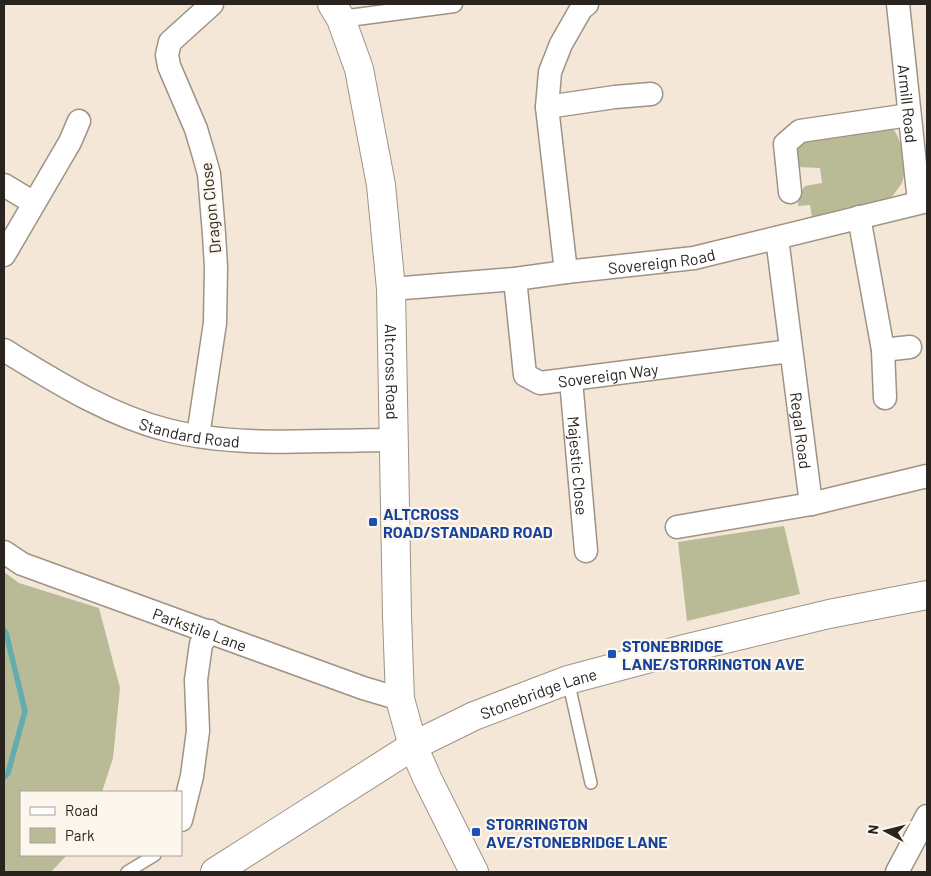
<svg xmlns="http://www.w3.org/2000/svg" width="931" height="876" viewBox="0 0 931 876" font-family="Barlow,sans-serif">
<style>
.green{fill:#b8bb96}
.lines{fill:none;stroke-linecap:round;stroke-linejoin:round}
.stream{stroke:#64acae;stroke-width:5.5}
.service-casing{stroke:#9f9385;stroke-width:14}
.pedestrian-casing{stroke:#9f9385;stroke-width:19}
.minor-casing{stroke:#9f9385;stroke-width:25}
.tertiary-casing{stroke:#9f9385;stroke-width:30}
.service{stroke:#fff;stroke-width:11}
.pedestrian{stroke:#fff;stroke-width:16}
.minor{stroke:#fff;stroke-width:22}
.tertiary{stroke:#fff;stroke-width:28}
.transit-dot{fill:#1a4fb4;stroke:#fdf6ec;stroke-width:2}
.labels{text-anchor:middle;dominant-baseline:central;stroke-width:4.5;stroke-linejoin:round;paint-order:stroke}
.street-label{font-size:16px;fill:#29241f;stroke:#fdf6ec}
.transit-label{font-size:16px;font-weight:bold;fill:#164399;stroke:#fdf6ec;text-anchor:start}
</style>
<rect width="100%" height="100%" fill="#f4e7d8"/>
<path class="green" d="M882 128 894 130C902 140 906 168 903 180 901 186 895 192 892 197L812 217 810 205 798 206 799 194 805 186 822 183 820 168 798 167 792 148 798 141Z
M784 526 800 594 687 621 678 542Z
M4 572 19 583 99 608 120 688 113 758 102 792H21V855H67L51 872H4Z"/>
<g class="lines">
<path class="stream" d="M4 630 6 633 25 711 8 773 4 777"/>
<g class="service-casing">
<path id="service" d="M568 680 591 783
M127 872 155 855"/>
</g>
<g class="pedestrian-casing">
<path id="pedestrian" d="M341 19 454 4"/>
</g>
<g class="minor-casing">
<g id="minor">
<path id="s1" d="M898 4 919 202"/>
<path d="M547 107 615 97 651 94"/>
<path d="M4 185 34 203"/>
<path d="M790 192 785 144 800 131 909 115"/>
<path d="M859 217 883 350 885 398"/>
<path id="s2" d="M777 238 811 504"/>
<path d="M4 255 70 142 79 121"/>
<path d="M566 272 547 107 550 72 561 44 581 9 587 4"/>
<path id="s3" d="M515 279 525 375 540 383 791 351"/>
<path id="s4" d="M391 289 515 279 566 272 694 258 927 201"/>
<path id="s5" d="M4 350C55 381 108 415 167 430 238 448 320 440 393 440"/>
<path d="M883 350 910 347"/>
<path id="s6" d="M571 380 586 551"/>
<path d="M198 436 215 323 216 267 214 234 209 174 204 156 196 129 169 66 167 55 170 42 212 4"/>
<path d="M677 527 811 504 927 476"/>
<path id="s7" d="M4 552 22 564 363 688 400 699"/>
<path d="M181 820 192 776 198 731 196 680 201 644 210 631"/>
<path d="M897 872 927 816"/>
</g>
</g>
<g class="tertiary-casing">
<g id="tertiary">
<path id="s8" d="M332 4 341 19 359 69 381 185 391 289 397 616 400 699 413 746 428 780 474 872"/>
<path id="s9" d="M215 872 413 746 474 716 526 696 568 680 688 648 829 614 927 595"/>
</g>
</g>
<use href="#service" class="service"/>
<use href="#pedestrian" class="pedestrian"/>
<use href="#minor" class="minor"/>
<use href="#tertiary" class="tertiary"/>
</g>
<g class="transit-dot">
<rect x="368" y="517" width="10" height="10" rx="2.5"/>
<rect x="607" y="649" width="10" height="10" rx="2.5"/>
<rect x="471" y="827" width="10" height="10" rx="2.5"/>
</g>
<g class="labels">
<g class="street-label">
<text stroke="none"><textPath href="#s1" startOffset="100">Armill Road</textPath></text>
<text transform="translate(210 208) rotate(-96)">Dragon Close</text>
<text stroke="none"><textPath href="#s4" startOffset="272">Sovereign Road</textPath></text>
<text stroke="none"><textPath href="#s8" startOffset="376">Altcross Road</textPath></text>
<text stroke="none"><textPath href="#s3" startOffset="182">Sovereign Way</textPath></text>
<text stroke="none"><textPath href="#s5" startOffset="205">Standard Road</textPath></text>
<text stroke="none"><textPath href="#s2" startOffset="194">Regal Road</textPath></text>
<text stroke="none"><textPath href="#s6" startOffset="86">Majestic Close</textPath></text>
<text stroke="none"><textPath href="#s7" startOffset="211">Parkstile Lane</textPath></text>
<text stroke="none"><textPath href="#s9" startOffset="371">Stonebridge Lane</textPath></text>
</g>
<g class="transit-label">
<text x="383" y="513">ALTCROSS<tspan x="383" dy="18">ROAD/STANDARD ROAD</tspan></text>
<text x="622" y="645">STONEBRIDGE<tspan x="622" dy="18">LANE/STORRINGTON AVE</tspan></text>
<text x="486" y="823">STORRINGTON<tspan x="486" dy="18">AVE/STONEBRIDGE LANE</tspan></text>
</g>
</g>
<rect width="931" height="876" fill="none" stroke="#29241f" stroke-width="10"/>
<rect x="20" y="791" width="162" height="65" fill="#fdf6ec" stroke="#a8a29a"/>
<rect x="30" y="807" width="25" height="8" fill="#ffffff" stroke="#a8a29a"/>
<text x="65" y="816" font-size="15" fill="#29241f">Road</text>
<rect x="30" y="828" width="25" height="15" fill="#b8bb96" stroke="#a8a29a"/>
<text x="65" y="841" font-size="15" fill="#29241f">Park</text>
<g transform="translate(886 831) rotate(277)" stroke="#fdf6ec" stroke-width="4" paint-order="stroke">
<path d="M0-4L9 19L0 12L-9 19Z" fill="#29241f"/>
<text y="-8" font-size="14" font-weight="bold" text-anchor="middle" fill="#29241f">N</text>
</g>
</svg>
